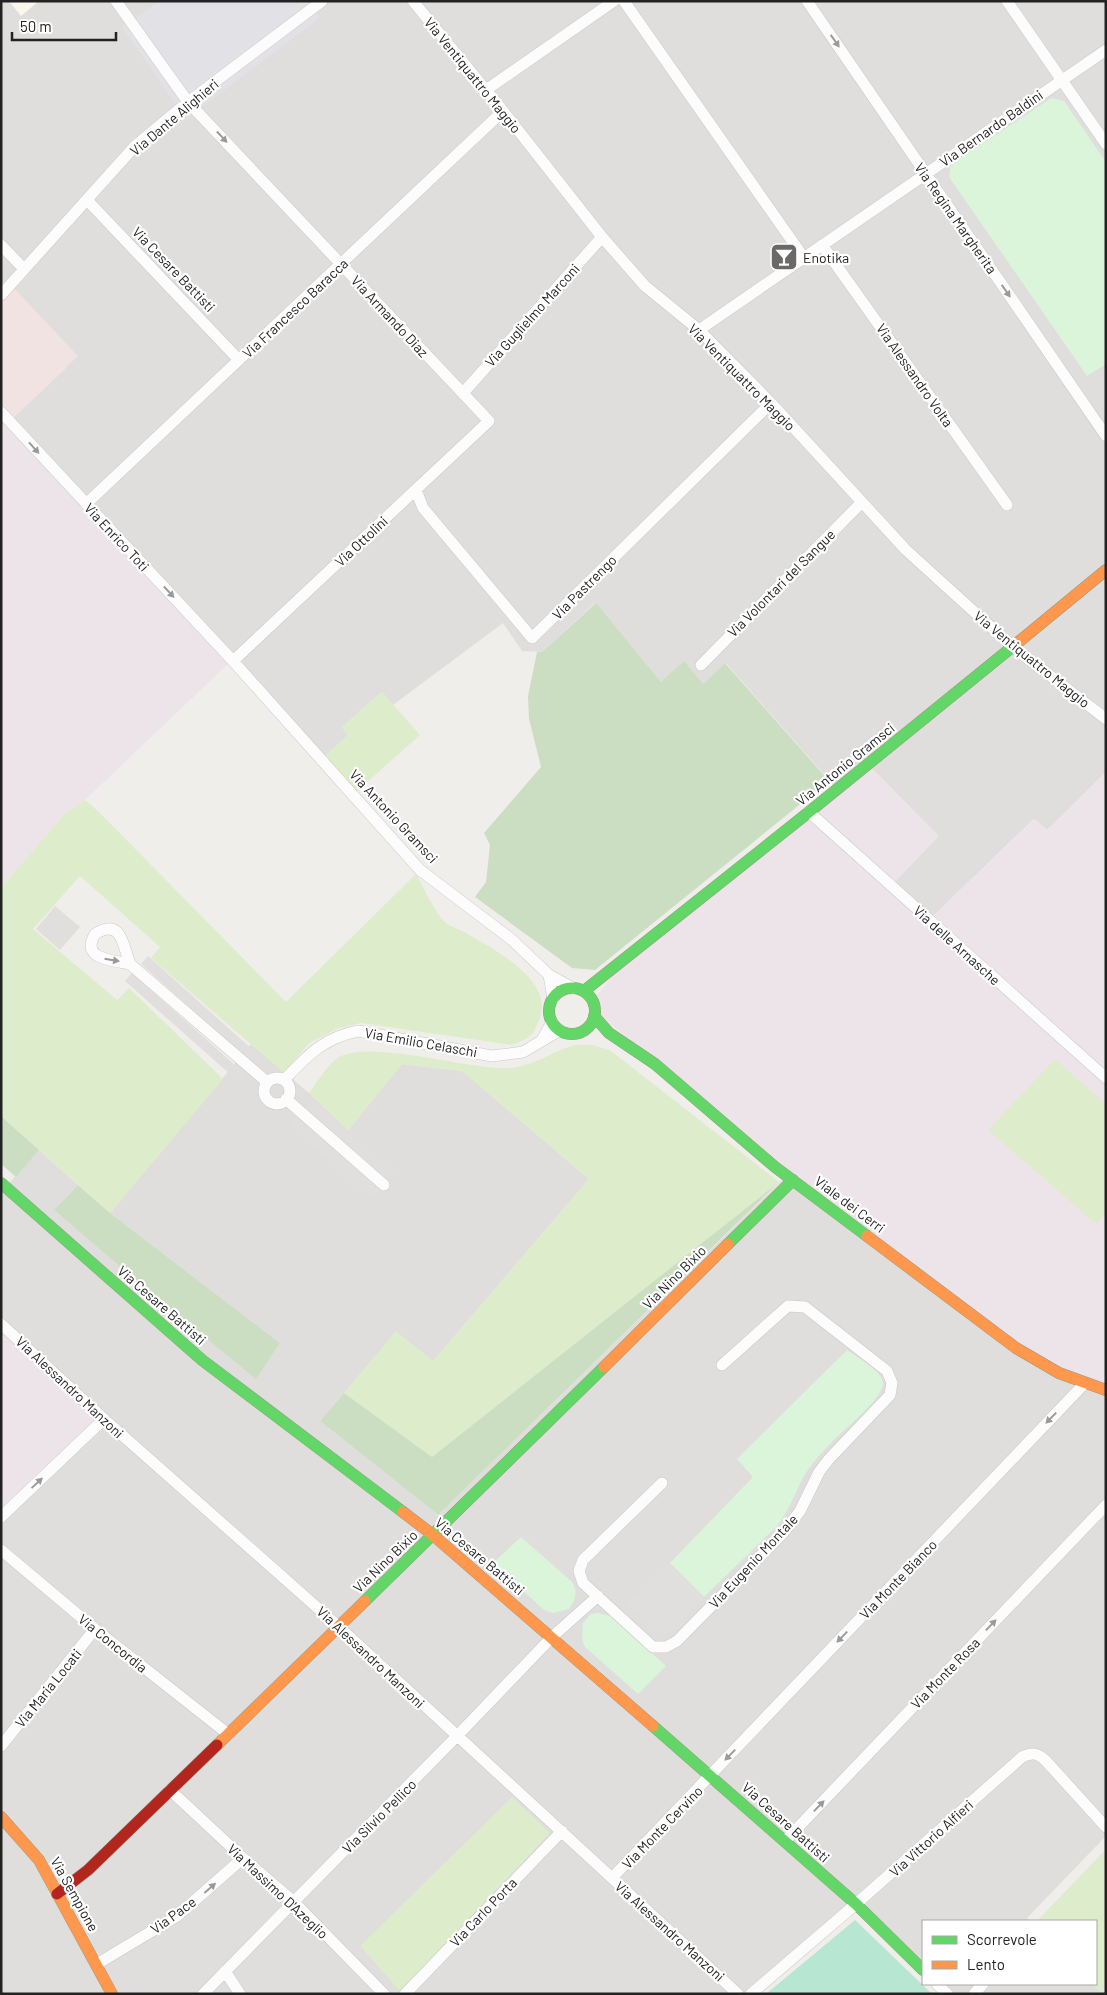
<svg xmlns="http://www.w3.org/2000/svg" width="1107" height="1995" viewBox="0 0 1107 1995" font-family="Barlow,sans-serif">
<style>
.residential{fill:#dfdedc}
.commercial{fill:#f1e3e1}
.industrial{fill:#ede4e9}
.education{fill:#f8f7e8}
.grass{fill:#ddeccb}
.forest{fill:#cbdec1}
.park{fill:#daf5da}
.pitch{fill:#b7e6d2}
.parking{fill:#e0dfde}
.plaza{fill:#e2e1e5}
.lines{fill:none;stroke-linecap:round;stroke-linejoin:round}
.street-casing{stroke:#c9c8c7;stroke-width:12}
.fast-casing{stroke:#999a82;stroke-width:12}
.slow-casing{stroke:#999a82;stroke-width:12}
.jam-casing{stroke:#999a82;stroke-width:12}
.street{stroke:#fdfcfc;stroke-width:11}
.fast{stroke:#63d668;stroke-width:11}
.slow{stroke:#ff974d;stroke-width:11}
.jam{stroke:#b3261e;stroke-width:11}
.oneway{fill:#9a9a9a}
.labels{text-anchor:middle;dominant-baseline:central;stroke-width:4.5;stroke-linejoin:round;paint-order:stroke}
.street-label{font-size:14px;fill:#222;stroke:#fff}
.poi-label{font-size:14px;fill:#222;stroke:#fff;text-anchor:start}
</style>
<rect width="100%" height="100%" fill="#f0eeeb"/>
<path class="residential" d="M1 1H318L189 97 1 290Z
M327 1H410L597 236 694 331 1008 646 835 787 726 663 703 684 661 682 595 603 542 652 522 651 503 623 393 705 382 692 342 727 348 735 324 757 12 419 67 367 12 286 137 148 188 105Z
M416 1H1004L1059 79 699 327 647 285Z
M1009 1H1106V46L1062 77Z
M1106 52V568L1013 643 909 549 702 331Z
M1106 574V772L1047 830 1034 819 932 917 894 883 871 767Z
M251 1044 309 1093 348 1130 402 1064 462 1071 589 1179 433 1361 396 1332 320 1421 438 1515 785 1177 1106 1392V1836L1027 1918 1030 1921H923V1970L854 1902 744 1994H115L1 1813V1192L39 1150 78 1185 54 1210 256 1378 280 1343 110 1213Z
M1 1820 37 1860 110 1994H1Z
M937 1984H1095L1105 1994H947Z"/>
<path class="commercial" d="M12 286 78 356 12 419 1 408V298Z"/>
<path class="industrial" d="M1 416 231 661 85 800 70 812 68 810 1 888Z
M871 767 939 836 894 883 932 917 1035 819 1047 830 1106 772V1386L1035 1358 777 1165 598 1013 595 998 622 964Z
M1 1328 100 1419 1 1517Z"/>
<path class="education" d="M9 1H39L21 16Z"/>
<path class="grass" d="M382 692 420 735 356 792 324 757 348 735 342 727Z
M85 800 99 812 286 1002 416 874C422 885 436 914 444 921 449 926 458 929 464 932 491 948 553 978 540 1017 533 1037 531 1037 512 1045L361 1023 339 1028 309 1043 284 1073 151 958 160 947 80 876 33 929 117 1000 129 988 223 1079 110 1213 1 1116V888L68 810 70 811Z
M574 1045H593L611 1051 779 1182 432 1457 344 1393 396 1331 433 1361 589 1179 462 1071 402 1064 348 1130 309 1093C317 1083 325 1068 335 1060 363 1036 469 1071 510 1068 534 1066 552 1052 574 1045Z
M1055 1059 1106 1104V1217L1104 1215 1096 1224 988 1130Z
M512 1797 550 1833 400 1991 360 1946Z
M1106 1849V1994H1102L1092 1984H1096V1921H1037Z"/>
<path class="forest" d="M596 603 661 682 684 661 703 684 725 663 829 781 595 970 572 968 475 897 486 882 490 845 484 833 541 767 529 719 528 696 537 652H542Z
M1 1116 39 1150 16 1177 1 1164Z
M779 1182 438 1515 320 1421 344 1393 432 1457Z
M78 1185 110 1213 280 1343 256 1379 151 1293 54 1210Z"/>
<path class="park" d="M1051 98 1064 101 1106 162V364L1087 376 949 177 951 165Z
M847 1350C856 1357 882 1370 883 1383 883 1399 843 1430 831 1443 821 1453 811 1464 804 1476 795 1493 789 1511 777 1526L704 1597 670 1563 753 1477 737 1459Z
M521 1537 572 1582C578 1592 576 1599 569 1609L553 1613 544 1610 493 1563Z
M598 1613 610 1616 666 1666 638 1694 585 1647 582 1640 583 1623 591 1614Z"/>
<path class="pitch" d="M855 1920 932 1994H766Z"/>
<path class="parking" d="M55 906 80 927 60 950 36 929Z
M148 956 262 1058 255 1066 141 964Z
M132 973 246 1075 240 1083 125 981Z
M313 1100 395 1174 388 1182 306 1108Z
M296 1116 379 1190 372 1198 289 1124Z
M670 1563 704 1597 670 1632 660 1633 627 1604Z"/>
<path class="plaza" d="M160 1H308L320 18 186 119 122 27Z"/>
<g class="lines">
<g class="street-casing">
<path id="street" d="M116 1 188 102 489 421 233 661
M413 1 503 111 602 237 645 286 699 330 771 403 906 550 1013 647 1106 719
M624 1 804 258
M807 1 1106 436
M1007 1 1106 144
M486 90 614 1
M87 200 239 360
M1 245 24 269
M822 245 1007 505
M1 295 135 146 188 102 322 1
M699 330 1106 50
M463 393 602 237
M1 412 233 661 420 870 511 939 549 975 573 988
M416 490 423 508 532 638 771 403
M86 504 503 111
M701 665 862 502
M809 812 1106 1078
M130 964C113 960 80 960 95 934 122 917 123 946 130 964L267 1082
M549 975 553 999
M542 1040 552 1022
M264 1091a13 13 0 1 1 26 0a13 13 0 1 1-26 0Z
M284 1080C308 1055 323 1038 358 1031L492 1056 523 1052 560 1030
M286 1099 384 1185
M1 1324 104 1419 338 1626 738 1994
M662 1483 583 1560 579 1571 583 1583 653 1647H666L677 1641 784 1532 800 1511 819 1472 829 1459 890 1395 892 1383 887 1371 805 1307 788 1306 722 1365
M1 1517 104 1419
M1 1550 95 1629 228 1734
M1 1746 95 1629
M170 1790 243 1858 294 1902 384 1994
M785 1841 1106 1505
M612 1878 1085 1383
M97 1964 177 1916 243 1858
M225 1971 240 1994
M937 1984 947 1994
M203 1994 457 1736 552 1637 598 1596
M405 1994 562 1831
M751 1994 856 1904 1022 1757C1032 1752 1038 1753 1046 1761L1106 1827
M974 1994 983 1984"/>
</g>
<g class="fast-casing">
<path id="fast" d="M549 1011a23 23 0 1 1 46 0a23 23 0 1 1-46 0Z
M584 991 809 812 1016 644
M594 1016 609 1033 655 1064 775 1167 867 1236
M1 1183 202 1360 403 1512
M728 1244 793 1180
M365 1601 604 1367
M653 1726 856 1904 923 1970"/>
</g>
<g class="slow-casing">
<path id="slow" d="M1016 644 1106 570
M867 1236 1016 1348 1059 1373 1106 1390
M604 1367 728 1244
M403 1512 433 1535 653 1726
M217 1745 365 1601
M1 1817 39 1860 112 1994"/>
</g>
<g class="jam-casing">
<path id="jam" d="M57 1894 88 1870 217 1745"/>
</g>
<use href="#street" class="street"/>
<use href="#fast" class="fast"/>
<use href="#slow" class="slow"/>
<use href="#jam" class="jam"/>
</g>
<defs><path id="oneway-solid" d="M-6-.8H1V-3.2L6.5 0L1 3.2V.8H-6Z" transform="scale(1.25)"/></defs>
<g class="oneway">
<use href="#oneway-solid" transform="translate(835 41) rotate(55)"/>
<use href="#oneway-solid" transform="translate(222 137) rotate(47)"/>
<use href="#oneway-solid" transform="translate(1006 291) rotate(55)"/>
<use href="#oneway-solid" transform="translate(34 448) rotate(48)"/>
<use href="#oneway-solid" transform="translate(169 592) rotate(47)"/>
<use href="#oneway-solid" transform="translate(112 960) rotate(9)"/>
<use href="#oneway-solid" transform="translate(1051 1418) rotate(134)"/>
<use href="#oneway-solid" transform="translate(37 1483) rotate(-43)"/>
<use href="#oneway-solid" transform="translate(991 1625) rotate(-46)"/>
<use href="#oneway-solid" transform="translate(842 1637) rotate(134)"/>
<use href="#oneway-solid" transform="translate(730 1755) rotate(134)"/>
<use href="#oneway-solid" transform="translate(819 1806) rotate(-46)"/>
<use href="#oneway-solid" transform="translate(210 1888) rotate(-41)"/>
</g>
<defs>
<g id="bar-square" transform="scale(1.4375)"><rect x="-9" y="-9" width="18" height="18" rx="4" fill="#6a6968" stroke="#fff"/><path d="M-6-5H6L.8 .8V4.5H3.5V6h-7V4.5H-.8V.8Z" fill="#fff"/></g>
</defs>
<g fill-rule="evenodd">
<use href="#bar-square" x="784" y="257"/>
</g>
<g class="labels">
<g class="street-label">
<text transform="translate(473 75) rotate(51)">Via Ventiquattro Maggio</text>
<text transform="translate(174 117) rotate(-40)">Via Dante Alighieri</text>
<text transform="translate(991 128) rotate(-35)">Via Bernardo Baldini</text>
<text transform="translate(956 218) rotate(55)">Via Regina Margherita</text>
<text transform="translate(174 269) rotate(46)">Via Cesare Battisti</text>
<text transform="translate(295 308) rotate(-43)">Via Francesco Baracca</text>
<text transform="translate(532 315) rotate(-48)">Via Guglielmo Marconi</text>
<text transform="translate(390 316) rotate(47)">Via Armando Diaz</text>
<text transform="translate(915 375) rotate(55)">Via Alessandro Volta</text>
<text transform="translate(742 377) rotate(45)">Via Ventiquattro Maggio</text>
<text transform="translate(117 537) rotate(47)">Via Enrico Toti</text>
<text transform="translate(361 541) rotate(-43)">Via Ottolini</text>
<text transform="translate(781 583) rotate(-45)">Via Volontari del Sangue</text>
<text transform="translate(584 587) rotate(-45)">Via Pastrengo</text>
<text transform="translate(1032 659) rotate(39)">Via Ventiquattro Maggio</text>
<text transform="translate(845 764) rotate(-39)">Via Antonio Gramsci</text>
<text transform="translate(394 816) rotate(47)">Via Antonio Gramsci</text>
<text transform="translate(957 945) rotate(42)">Via delle Arnasche</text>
<text transform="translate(421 1042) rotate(10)">Via Emilio Celaschi</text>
<text transform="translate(850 1204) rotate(37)">Viale dei Cerri</text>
<text transform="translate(674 1277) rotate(-45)">Via Nino Bixio</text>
<text transform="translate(162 1305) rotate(41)">Via Cesare Battisti</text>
<text transform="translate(70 1387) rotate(43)">Via Alessandro Manzoni</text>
<text transform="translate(480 1556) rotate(40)">Via Cesare Battisti</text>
<text transform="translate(385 1561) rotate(-44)">Via Nino Bixio</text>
<text transform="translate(753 1561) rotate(-47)">Via Eugenio Montale</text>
<text transform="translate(898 1579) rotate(-46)">Via Monte Bianco</text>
<text transform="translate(113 1643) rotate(39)">Via Concordia</text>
<text transform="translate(371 1657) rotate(43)">Via Alessandro Manzoni</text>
<text transform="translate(945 1673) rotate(-46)">Via Monte Rosa</text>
<text transform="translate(48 1688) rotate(-51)">Via Maria Locati</text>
<text transform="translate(379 1816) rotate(-45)">Via Silvio Pellico</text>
<text transform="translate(786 1822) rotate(42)">Via Cesare Battisti</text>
<text transform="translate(662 1827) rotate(-46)">Via Monte Cervino</text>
<text transform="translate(931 1838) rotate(-42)">Via Vittorio Alfieri</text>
<text transform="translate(278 1891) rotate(43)">Via Massimo D'Azeglio</text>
<text transform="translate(75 1894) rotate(61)">Via Sempione</text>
<text transform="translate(483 1912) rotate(-46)">Via Carlo Porta</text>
<text transform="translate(173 1915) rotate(-36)">Via Pace</text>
<text transform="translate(670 1931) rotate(42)">Via Alessandro Manzoni</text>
</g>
<g class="poi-label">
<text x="803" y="257">Enotika</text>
</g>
</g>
<rect width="1107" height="1995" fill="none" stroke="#222222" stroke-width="5"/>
<rect x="922" y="1920" width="175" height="65" fill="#ffffff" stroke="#a7a7a7"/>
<rect x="932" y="1936" width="25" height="8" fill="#63d668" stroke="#a7a7a7"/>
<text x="967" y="1945" font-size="15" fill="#222222">Scorrevole</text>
<rect x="932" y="1961" width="25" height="8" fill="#ff974d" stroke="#a7a7a7"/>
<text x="967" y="1970" font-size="15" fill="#222222">Lento</text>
<path d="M12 32v8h104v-8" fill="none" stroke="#222222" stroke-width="2.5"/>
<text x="20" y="32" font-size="15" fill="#222222" stroke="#ffffff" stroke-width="4" paint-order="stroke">50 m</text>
</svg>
